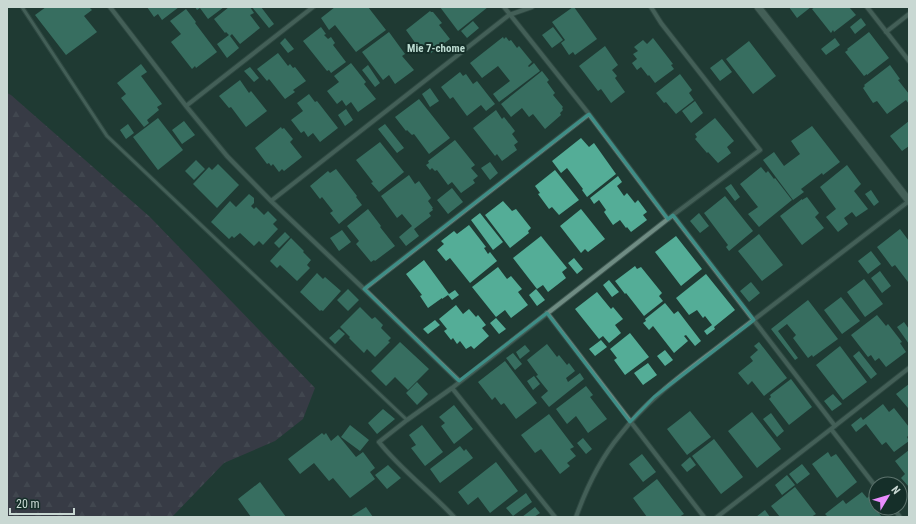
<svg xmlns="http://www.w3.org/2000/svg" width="916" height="524" viewBox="0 0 916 524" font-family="'Roboto Condensed',sans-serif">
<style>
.forest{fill:url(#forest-firs)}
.building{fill:#54ad97}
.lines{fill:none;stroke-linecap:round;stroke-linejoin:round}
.service-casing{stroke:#405852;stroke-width:5}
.minor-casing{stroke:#405852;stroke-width:6}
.tertiary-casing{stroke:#405852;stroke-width:9}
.service{stroke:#6f8c83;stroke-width:3}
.minor{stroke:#6f8c83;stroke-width:4}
.tertiary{stroke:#6f8c83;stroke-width:7}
.marked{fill:none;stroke:#3e8e87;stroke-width:3;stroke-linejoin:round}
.labels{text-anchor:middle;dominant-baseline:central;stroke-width:4;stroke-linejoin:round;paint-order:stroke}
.neighbourhood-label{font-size:11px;font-weight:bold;fill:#bddcd2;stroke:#152f29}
</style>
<defs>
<pattern id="forest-firs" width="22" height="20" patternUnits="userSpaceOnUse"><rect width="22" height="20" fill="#553c5b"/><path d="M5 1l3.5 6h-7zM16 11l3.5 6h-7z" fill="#6c5772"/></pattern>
</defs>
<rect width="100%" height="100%" fill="#1f3a33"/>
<path class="forest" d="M7 93 11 95 150 217 315 388 303 419 275 441 224 463 172 517H7Z"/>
<path class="building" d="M46 7H77L78 8 80 7H89L92 10 84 16 97 32 66 55 35 15Z
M147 7H179L162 20 158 14 154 17Z
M195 7H224L208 19 200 8 197 10Z
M229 7H250L254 13 250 15 260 28 240 44 232 34 230 36 239 48 227 58 217 44 229 35 226 32 225 33 214 19Z
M252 7H261L274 24 269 28Z
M335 7H368L386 30 356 52 335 25 329 30 321 18Z
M440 7H488L458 31Z
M573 7H574L597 39 575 55 573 52 569 55 561 43 565 40 552 22Z
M789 7H811L797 18Z
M815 7H849L856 15 834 32 833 30 831 33 812 9Z
M186 9 196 22 195 23 217 52 196 68 195 66 192 69 171 42 181 34 170 21Z
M430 11 431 12H433L442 23 439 25 450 39 431 53 425 45 421 48 418 43 416 44 406 30Z
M861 18 866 25 855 34 850 27Z
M473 21 479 28 467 38 461 31Z
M321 27 326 34 324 35 328 39 331 37 335 43 333 45 346 62 331 73 329 70 327 71 303 41Z
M553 27 563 40 552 48 542 35Z
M389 32 405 54 402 56 414 70 395 84 389 75 383 80 362 52Z
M869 32 889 58 867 75V74L864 76 845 52 848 50 847 49Z
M503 37 504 39 506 37 509 41 511 40 517 48 519 46 532 62 528 66 529 67 534 63 540 71 499 102 493 94 510 81 498 66 482 78 470 63Z
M285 38 294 49 288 53 280 43Z
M653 38 673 64 671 65 674 69 655 83 649 75 648 76 641 67 637 70 632 63 637 59 633 54 638 51 634 47 643 40 647 44Z
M835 38 840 45 826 55 821 49Z
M749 41 776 76 753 94 726 59Z
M605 46 618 65 612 70 617 76 615 78 625 92 611 103 601 89 598 91 579 66Z
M278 53 288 66 290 64 293 68 295 67 306 81 293 90 295 92 285 99 269 79 267 81 257 69Z
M722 59 732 72 720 81 710 68Z
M351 63 366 82 364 84 376 99 358 112 351 102 346 106 342 100 337 104 327 91 339 82 334 76Z
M141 64 147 72 141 76 162 104 157 107 159 110 147 120 149 123 144 127 121 98 126 94 117 83Z
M368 65 380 83 375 87 362 70Z
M890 65 900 79 898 80 909 94V104L906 100 887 114 877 101 873 103 863 88 865 86 864 85Z
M250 67 259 78 254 82 244 71Z
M542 71 549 80 547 82 555 93 553 95 563 107 562 108 563 110 560 113 561 115 545 129 533 114 529 117 522 108 511 117 501 104Z
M460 72 463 76 466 74 473 84 477 81 495 104 486 111 481 105 467 116 453 97 450 99 441 87Z
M680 74 692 90 689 93 694 100 676 114 666 102 664 103 656 93Z
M240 80 249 93 251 91 267 111 246 127 231 107 229 108 219 96Z
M430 88 439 101 430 107 422 94Z
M309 94 315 102 317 101 338 128 320 142 313 133 308 137 304 131 301 133 291 120 303 111 297 103Z
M419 99 450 138 429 154 414 134 412 135 407 130 406 131 395 117Z
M695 101 703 113 691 123 682 111Z
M346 109 353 120 345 126 338 115Z
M496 110 502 119 504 117 515 131 512 134 518 142 514 145 517 150 502 161 497 154 495 156 473 128Z
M158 118 183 150 158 170 133 137Z
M715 118 734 141 727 147 731 153 718 163 708 152 707 153 695 139 697 137 695 134Z
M184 121 195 135 182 144 172 130Z
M909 121V146L902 151 890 136Z
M128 124 134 133 126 139 120 130Z
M385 124 404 148 397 153 378 129Z
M812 126 840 162 823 175 822 173 801 189 804 192 793 200 763 160 774 152 784 166 800 154 791 141Z
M281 127 282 129 284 128 293 139 290 142 302 157 284 171 282 169 279 172 273 164 271 166 269 163 267 164 255 148Z
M581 138 589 147 594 143 616 174 587 197 582 190 583 189 567 168 561 173 552 161Z
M455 140 475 165 471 168 478 176 473 180 475 183 461 193 452 182 448 185 437 170 435 171 432 168 430 170 426 165 429 163 428 161Z
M380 142 404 172 379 192 371 183 373 182 356 160Z
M196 160 205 169 194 180 185 171Z
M490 162 498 173 490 180 481 168Z
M218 164 239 185 217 208 193 184 209 167 212 170Z
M847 165 861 184 854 191 868 209 856 217 852 212 844 218 848 224 838 232 826 217 836 209 820 187Z
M761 167 766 173 768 171 774 179 775 178 792 200 759 227 748 214 758 207 740 184Z
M336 169 357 196 356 197 362 205 339 224 330 213 333 211 322 197 320 199 310 186 328 171 330 173Z
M555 170 579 200 559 215 552 207 549 209 538 194 540 193 535 186Z
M409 175 415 184 419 181 431 198 428 201 433 208H432L433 210 429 213 431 216 414 229 419 236 406 246 399 237 412 226 402 214 397 218 381 196Z
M618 176 622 182 617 186 624 196 627 193 635 203 638 200 647 212 643 215 647 220 631 232 627 227 626 228 620 220 613 225 604 212 606 210 599 200 594 204 590 198Z
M731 184 740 197 735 201 725 188Z
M452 188 463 202 448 214 437 200Z
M871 190 879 202 874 206 865 194Z
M249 194 254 198V203L251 206 254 209 256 207 264 215 268 211 277 220 273 224 278 229 263 245 259 241 254 246 240 233 234 238 232 236 229 239 211 222 230 201 236 207Z
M725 196 753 231 729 251 726 247 728 245 704 213Z
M807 197 819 213 815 217 824 228 802 245 780 216 802 199V200Z
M503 201 512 211 516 209 531 228 528 231 529 233 510 248 485 215Z
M368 209 381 226 380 227 395 246 375 261 374 260 371 262 356 244 359 241 347 226Z
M581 209 605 239 588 252 585 249 581 253 560 226Z
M480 213 503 242 493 250 471 220Z
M699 213 709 226 700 233 690 221Z
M469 225 486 247 484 248 488 254 490 252 497 261 470 283 450 258 446 261 437 250 444 244 441 241 454 231 457 234Z
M900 229 909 241V281L908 282 895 265 892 267 877 247Z
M342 230 351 242 339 251 330 238Z
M285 232 290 237 279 248 274 243Z
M759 234 783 265 762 281 738 251Z
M541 236 567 268 562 272 566 278 548 292 543 285 537 289 513 258Z
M676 236 702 269 681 286 655 252Z
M291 238 304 251 303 252 311 260 307 265 310 268 297 281 280 265 277 268 270 261Z
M871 251 881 264 868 274 858 261Z
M574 258 583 269 577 274 568 263Z
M424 260 449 294 455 290 459 295 452 300 448 295 442 299V298L428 308 420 296 422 295 406 274Z
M635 266 637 269 641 267 662 293 659 296 663 301 644 316 626 293 625 294 615 281Z
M498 267 507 279 511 276 522 289 518 292 528 305 511 318 505 310 496 317 472 287Z
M880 271 891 286 882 293 871 278Z
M317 273 323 279 325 277 341 291 323 311 321 310 320 311 300 292Z
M706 274 735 310 714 327 715 329 707 335 704 331 712 325 705 316 703 318 697 310 689 315 676 298Z
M864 279 883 304 865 317 847 292Z
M609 280 619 292 612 297 603 285Z
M751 282 760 293 749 302 740 291Z
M348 289 359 300 348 311 337 300Z
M536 289 545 300 537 306 529 295Z
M597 292 611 309 613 307 623 319 615 325 621 333 609 343 603 336 599 339 575 309Z
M841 297 860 321 842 334 824 310Z
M808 300 838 339 813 357 812 355 808 358 793 338 796 335 787 324 778 331 798 358 795 360 771 329Z
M665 303 674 314 678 311 701 341 695 346 686 335 684 336 688 341 674 353 653 326 649 330 643 323 646 321 645 319Z
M456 305 463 314 469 309 476 317 478 315 486 325 482 328 489 336 474 349 471 346 466 349 460 341 457 344 453 338 451 340 444 331 447 329 439 319Z
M360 307 372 319 375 317 383 325 381 328 391 338 388 341 390 342 375 357 367 349 364 353 349 338 350 337 340 327Z
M877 315 886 326 888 324 902 342 900 343 906 352 886 367 879 358 875 361 871 355 868 357 851 335Z
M496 318 506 329 499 334 490 323Z
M435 320 440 325 428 334 423 329Z
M904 322 909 329V344L897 327Z
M339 329 345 334 335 344 329 338Z
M630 333 649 357 625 375 614 360 617 358 610 349Z
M601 340 607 347 595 356 589 349Z
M400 342 429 369 408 390 395 377 386 386 371 371Z
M759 342 787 378 764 396 752 381 748 385 738 373 753 361 750 357 758 350 754 346Z
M547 344 557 357 559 355 567 365 569 363 575 371 566 378 568 382 580 373 584 379 549 407 541 397 548 391 536 376 538 375 527 360Z
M525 345 530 351 520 359 516 352Z
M840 346 867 382 843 400 816 365Z
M665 350 673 360 665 366 657 356Z
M859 351 877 374 871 379 853 356Z
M513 353 522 364 515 370 506 358Z
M505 361 537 403 516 419 504 403 501 405 495 397 492 400 478 382Z
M648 363 657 375 643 385 634 373Z
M534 376 540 384 533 390 527 381Z
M791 379 812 407 789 425 769 399 771 397 770 395Z
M417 382 428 394 417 405 406 393Z
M909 384V407L908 408 896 394Z
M586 386 593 395 590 397 607 419 588 433 576 416 567 424 556 409Z
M833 394 842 404 832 411 824 401Z
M883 404 889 412 894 408 909 427V435L907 437 909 441 894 452 886 442 882 445 866 424 856 432 851 425 861 417 863 420Z
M454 405 473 429 454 444 441 426 445 423 439 417Z
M383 409 395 419 377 434 368 423Z
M690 411 711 437 687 455 667 429Z
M752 412 781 449 757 468 728 431Z
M771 413 784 431 777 437 763 419Z
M549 414 574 447 570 449 576 456 567 463 570 466 560 474 541 449 535 453 521 435Z
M350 425 369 440 360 451 341 437Z
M422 425 443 452 425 466 411 448 416 445 409 435Z
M322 433 324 435 326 433 331 441 338 435 356 457 363 452 375 468 370 472 375 479 350 498 333 478 329 481 314 463 300 474 288 459Z
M583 438 592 449 586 454 577 443Z
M714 439 743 477 721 494 692 456Z
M460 446 464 451 466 449 473 458 440 483 430 469Z
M909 450V487L901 478 905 474 895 461Z
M828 452 831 457 836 454 857 482 837 498 812 464Z
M642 454 656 472 643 482 629 464Z
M690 457 696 465 687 472 681 465Z
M496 462 518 491 490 513 478 497 468 505 458 492Z
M802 464 810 474 797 484 789 474Z
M388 465 401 478 387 489 375 475Z
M787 475 795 485 782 495 775 485Z
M657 479 684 514 679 517H653L652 516 650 517H647L633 498Z
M260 482 286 517H251L238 499Z
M795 487 816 514 811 517H780L771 506Z
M862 492 867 498 871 495 876 501V505L874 507 882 517H828L825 514 843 500 846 504Z
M526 493 532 502 513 516 506 508Z
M366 507 373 517H350Z
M535 507 540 513 534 517H522Z
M765 510 770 517H756Z"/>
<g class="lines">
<g class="service-casing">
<path id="service" d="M22 7 107 136 407 420"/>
</g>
<g class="minor-casing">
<path id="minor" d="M110 7 186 106 227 156 271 201 364 289 459 381
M504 7 589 114 668 219
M867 7 909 61
M886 32 909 14
M186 106 313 7
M271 201 509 15 532 7
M673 215 835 426
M364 289 589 114
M547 313 704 517
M452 388 555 517
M831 429 876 487
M893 508 900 517
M454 517C430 491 401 470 379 442L407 420 452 388 673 215 760 150 661 23 651 7
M576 517C586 489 601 458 620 435 649 397 689 370 726 341 787 294 848 248 909 201
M717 517 831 429 909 368"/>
</g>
<g class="tertiary-casing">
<path id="tertiary" d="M758 7 909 201"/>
</g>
<use href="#service" class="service"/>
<use href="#minor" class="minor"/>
<use href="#tertiary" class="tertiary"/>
</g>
<path d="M0 0H916V524H0ZM589 114 668 219 673 215 754 320 654 397 630 422 547 313 459 381 364 289Z" fill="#1f3a33" fill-opacity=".55" fill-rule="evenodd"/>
<path class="marked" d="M589 114 668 219 673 215 754 320 654 397 630 422 547 313 459 381 364 289Z"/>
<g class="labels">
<g class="neighbourhood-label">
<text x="436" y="48">Mie 7-chome</text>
</g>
</g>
<rect width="916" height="524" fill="none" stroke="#c9d8d3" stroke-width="16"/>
<g transform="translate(888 496) rotate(52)"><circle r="19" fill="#152f29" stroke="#5d736d"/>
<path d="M0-3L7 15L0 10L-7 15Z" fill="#e98dfe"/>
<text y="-6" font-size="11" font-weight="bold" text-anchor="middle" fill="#c9d8d3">N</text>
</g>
<path d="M10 508v6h64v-6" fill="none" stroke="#c9d8d3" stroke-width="2"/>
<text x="16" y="508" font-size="12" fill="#c9d8d3" stroke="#152f29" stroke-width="3" paint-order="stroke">20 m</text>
</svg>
